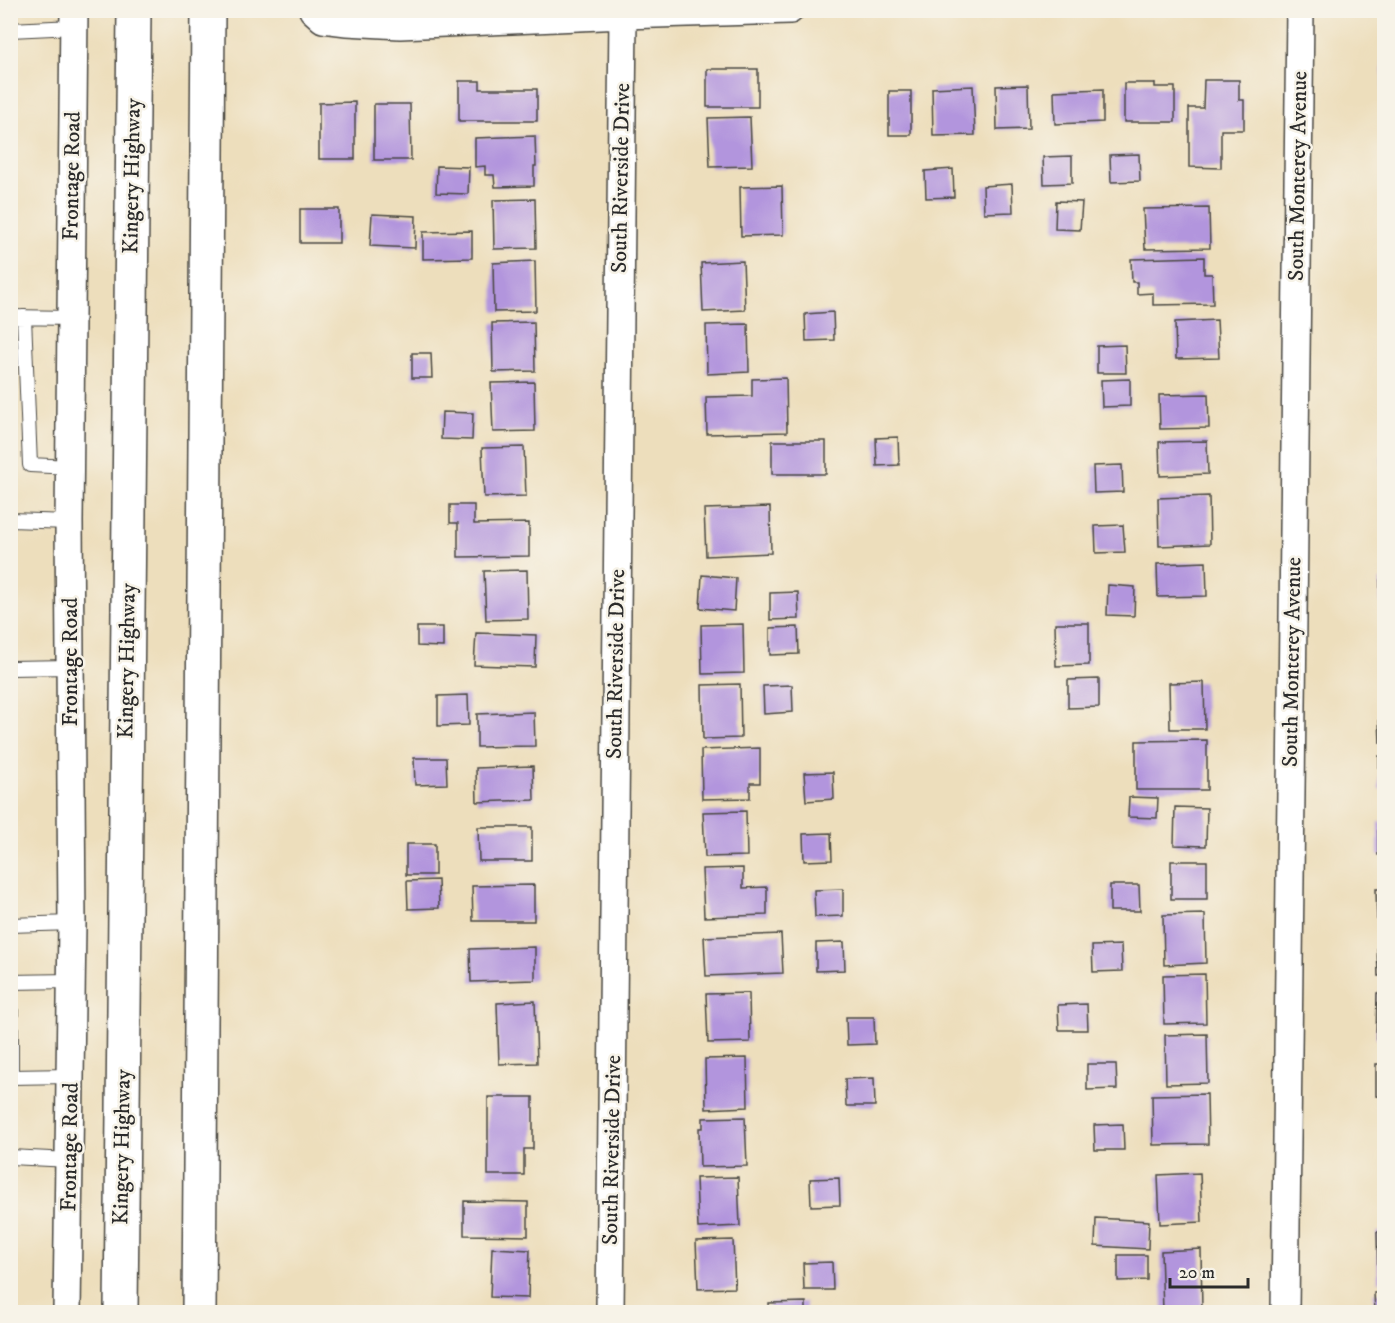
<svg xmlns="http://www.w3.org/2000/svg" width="1395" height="1323" viewBox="0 0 1395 1323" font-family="'IM FELL DW Pica',serif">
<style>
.building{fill:#b295dd}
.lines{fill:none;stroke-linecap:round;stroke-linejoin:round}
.service-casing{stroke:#484641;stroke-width:16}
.minor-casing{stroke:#484641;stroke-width:30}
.trunk-casing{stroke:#484641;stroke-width:36}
.service{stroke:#fff;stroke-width:14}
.minor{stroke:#fff;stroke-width:27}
.trunk{stroke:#fff;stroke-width:33}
.labels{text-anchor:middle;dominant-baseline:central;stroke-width:5;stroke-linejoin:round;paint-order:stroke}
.street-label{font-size:22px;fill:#2b2b2b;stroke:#f7f3e8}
</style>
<rect width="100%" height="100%" fill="#f7f3e8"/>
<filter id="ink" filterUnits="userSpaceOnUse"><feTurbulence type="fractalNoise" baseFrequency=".0167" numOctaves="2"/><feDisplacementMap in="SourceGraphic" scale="12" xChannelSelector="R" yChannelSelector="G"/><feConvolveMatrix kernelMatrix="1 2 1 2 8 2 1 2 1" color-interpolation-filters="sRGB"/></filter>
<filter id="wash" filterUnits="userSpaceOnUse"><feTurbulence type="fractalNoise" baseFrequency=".008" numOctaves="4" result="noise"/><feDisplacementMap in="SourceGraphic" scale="24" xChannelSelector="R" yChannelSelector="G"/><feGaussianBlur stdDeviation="1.35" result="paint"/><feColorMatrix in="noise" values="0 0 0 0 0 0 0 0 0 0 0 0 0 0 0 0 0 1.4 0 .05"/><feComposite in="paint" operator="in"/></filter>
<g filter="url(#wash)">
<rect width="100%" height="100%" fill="#eddebc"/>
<g id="blocks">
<path class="building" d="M1382 56H1384V101H1382Z
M707 69H758V107H707Z
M1204 80H1239V100H1244V130H1221V168L1189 167V108H1203Z
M459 81H480V89H537V121H459Z
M1124 83H1155V87H1175V122H1124Z
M1028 85 1029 129 997 130 996 86Z
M973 86 975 135 933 136 932 88Z
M1103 89V122L1055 124 1054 91Z
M889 91H911V135H889Z
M355 102V159H319V103Z
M374 104H410L411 160H374Z
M750 117 752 166 710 167 708 118Z
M1381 130H1384V180H1383Z
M535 136 536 166H534V186L495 187 494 175H485V166L475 167V138Z
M1139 154 1140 181 1111 182 1110 155Z
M1072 156V183L1044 184 1043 157Z
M437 166 469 167 468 194 436 193Z
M953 169 954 197 926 198 925 171Z
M1012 184 1013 212 984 213 983 186Z
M782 186 783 235 741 236 740 187Z
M535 199 536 248 494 249 493 200Z
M1056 201 1082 202 1080 230 1055 229Z
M1209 208 1210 248 1145 249 1143 209Z
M300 209H339V243H300Z
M372 214 416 216 415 248 370 246Z
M472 231V258L423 259V232Z
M1204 257V274H1212L1213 304 1153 305V293L1137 294V282H1132L1131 259Z
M535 261 536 311 494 312 493 263Z
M743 261 745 310 703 312 701 263Z
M833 312 834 340 806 341 805 314Z
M1217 320 1219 358 1176 359 1175 322Z
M534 322 535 371 493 372 492 323Z
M748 324 749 372 707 374 706 325Z
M1125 345 1126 373H1097V346Z
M412 353H431L432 378H412Z
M786 378 787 432 707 434 706 397 752 396V379Z
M1130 379V406L1102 407 1101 380Z
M534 382 535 431 493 432 491 383Z
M1208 394 1209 428 1160 429 1159 395Z
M442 412 473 413 472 440 441 439Z
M898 437 899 465 877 466 876 438Z
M772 441H826V474H772Z
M1207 441 1208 474 1160 476 1159 442Z
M524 447 526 496 484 497 482 448Z
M1381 456H1384V504H1383Z
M1122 465 1123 492 1094 493 1093 466Z
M1209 496 1210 544 1159 546 1158 498Z
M450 505H474V524L529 523V556L458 557V523H450Z
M770 507 771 553 706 556 704 509Z
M1123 525 1125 552 1096 553 1095 526Z
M1206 562 1207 596 1158 597 1157 564Z
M527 570 528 619 486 620 484 571Z
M702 575 736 578 734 611 700 608Z
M1380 580H1384V602H1380Z
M1108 585 1135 587 1134 616 1107 615Z
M798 592 799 619 770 620V593Z
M1055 623H1089V665L1056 666Z
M743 624 744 673 702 674 701 625Z
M417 627H443V647L417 646Z
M798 627 799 654 770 655V628Z
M476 633 536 635 535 667 474 665Z
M1380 648H1384V683H1381Z
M1099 679V707L1068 708V680Z
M1204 682 1205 729H1170L1169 683Z
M740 684 741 738 703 739 702 685Z
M792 685 793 712 764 714 763 686Z
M1378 694H1384V743H1380Z
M468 695 469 725 438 726V696Z
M534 712 535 746 477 747V714Z
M1207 740V790H1136V741Z
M760 748V783H750V798L702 799 701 750Z
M1379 756H1384V789H1379Z
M414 758H446L447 784 415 785Z
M533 766 534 800 477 802 476 768Z
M833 772 834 799 806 801 804 773Z
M1129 797 1158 798 1157 818 1128 817Z
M1175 807 1207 808 1206 846 1174 845Z
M746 811 747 856 705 857 703 812Z
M1378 822H1384V855H1378Z
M478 827H532V861H479Z
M831 833 832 860 804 861 803 834Z
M406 844H435V875H406Z
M1171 861H1207V899H1171Z
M743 868V888L767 887V915L704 917 702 869Z
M438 880 439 908 408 909 407 881Z
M534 885V921H473L472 886Z
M1110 885H1139L1140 911H1110Z
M843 889V916L815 917 814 890Z
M1376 889H1384V922L1377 923Z
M1205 914 1206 963 1164 965 1163 915Z
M781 934 783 973 706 976 704 937Z
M844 942 845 970 816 971V943Z
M1384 942V976H1378L1377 943Z
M1121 945 1122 971 1093 972 1092 946Z
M535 947V980L471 982 470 949Z
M1205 974 1206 1023 1164 1024 1163 975Z
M749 993 750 1042 708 1043 706 994Z
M1377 993H1384V1039H1376Z
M535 1001 537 1063 499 1064 497 1003Z
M1087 1004 1088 1030H1059L1058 1005Z
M846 1017H874L875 1044 847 1045Z
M1207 1034 1208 1083 1166 1084 1165 1035Z
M747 1058 748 1107 706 1109 705 1059Z
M1087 1064H1116L1117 1089 1087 1090Z
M1376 1064H1384V1097L1376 1096Z
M874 1078 875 1106H846L845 1079Z
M1207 1094 1208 1144 1153 1145 1152 1095Z
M488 1097H533V1149H524V1175H488Z
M745 1117 747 1166 700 1167 699 1128H703V1118Z
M1123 1124 1124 1150H1095L1094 1125Z
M1200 1173 1202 1222 1160 1224 1158 1175Z
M738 1177 740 1226 698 1228 696 1178Z
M839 1178 840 1205 811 1206 810 1179Z
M464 1201 528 1202V1236L464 1235Z
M1096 1218 1149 1221 1148 1249 1095 1246Z
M1377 1232H1384V1281H1378Z
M733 1240 735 1288 698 1289 696 1241Z
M492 1248 530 1250 528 1298 490 1297Z
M1201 1249 1202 1311H1163L1161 1251Z
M1118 1255H1147V1280L1118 1281Z
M832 1262 833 1290H804L803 1263Z
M1374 1293H1384V1312H1375Z
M806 1302V1312H769V1303Z"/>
</g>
</g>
<g filter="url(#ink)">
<use href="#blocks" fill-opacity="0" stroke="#484641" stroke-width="1.5"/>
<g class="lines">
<g class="service-casing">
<path id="service" d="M10 30 74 27
M10 317 71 318
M24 317 30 465 70 467
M10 520 69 522
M10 668 71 667
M10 925 72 923
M10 982 71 981
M11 982V1077
M10 1077 71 1076
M10 1157 70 1160"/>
</g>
<g class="minor-casing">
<path id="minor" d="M313 10 323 19 347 22 400 25 623 15 790 10
M67 1312 72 923 69 522 74 10
M610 1312 623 15
M1285 1312 1300 10"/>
</g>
<g class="trunk-casing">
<path id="trunk" d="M121 1312 134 10
M199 1312 208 10"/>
</g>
<use href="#service" class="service"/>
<use href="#minor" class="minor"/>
<use href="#trunk" class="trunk"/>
</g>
</g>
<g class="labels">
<g class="street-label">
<text transform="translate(72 176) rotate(-89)">Frontage Road</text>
<text transform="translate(132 176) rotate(-89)">Kingery Highway</text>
<text transform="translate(1298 176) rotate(-89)">South Monterey Avenue</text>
<text transform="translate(621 178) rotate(-89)">South Riverside Drive</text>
<text transform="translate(127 661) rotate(-89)">Kingery Highway</text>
<text transform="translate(70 662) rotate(-90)">Frontage Road</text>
<text transform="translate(1292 662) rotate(-89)">South Monterey Avenue</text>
<text transform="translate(616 664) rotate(-89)">South Riverside Drive</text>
<text transform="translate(70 1147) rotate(-89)">Frontage Road</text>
<text transform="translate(122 1147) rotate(-89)">Kingery Highway</text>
<text transform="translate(612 1150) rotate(-89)">South Riverside Drive</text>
</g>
</g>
<rect width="1395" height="1323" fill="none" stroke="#f7f3e8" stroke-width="36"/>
<path d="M1170 1278v9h78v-9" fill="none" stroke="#2b2b2b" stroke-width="3"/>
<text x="1179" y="1278" font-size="18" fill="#2b2b2b" stroke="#f7f3e8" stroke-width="4.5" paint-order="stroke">20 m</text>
</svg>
